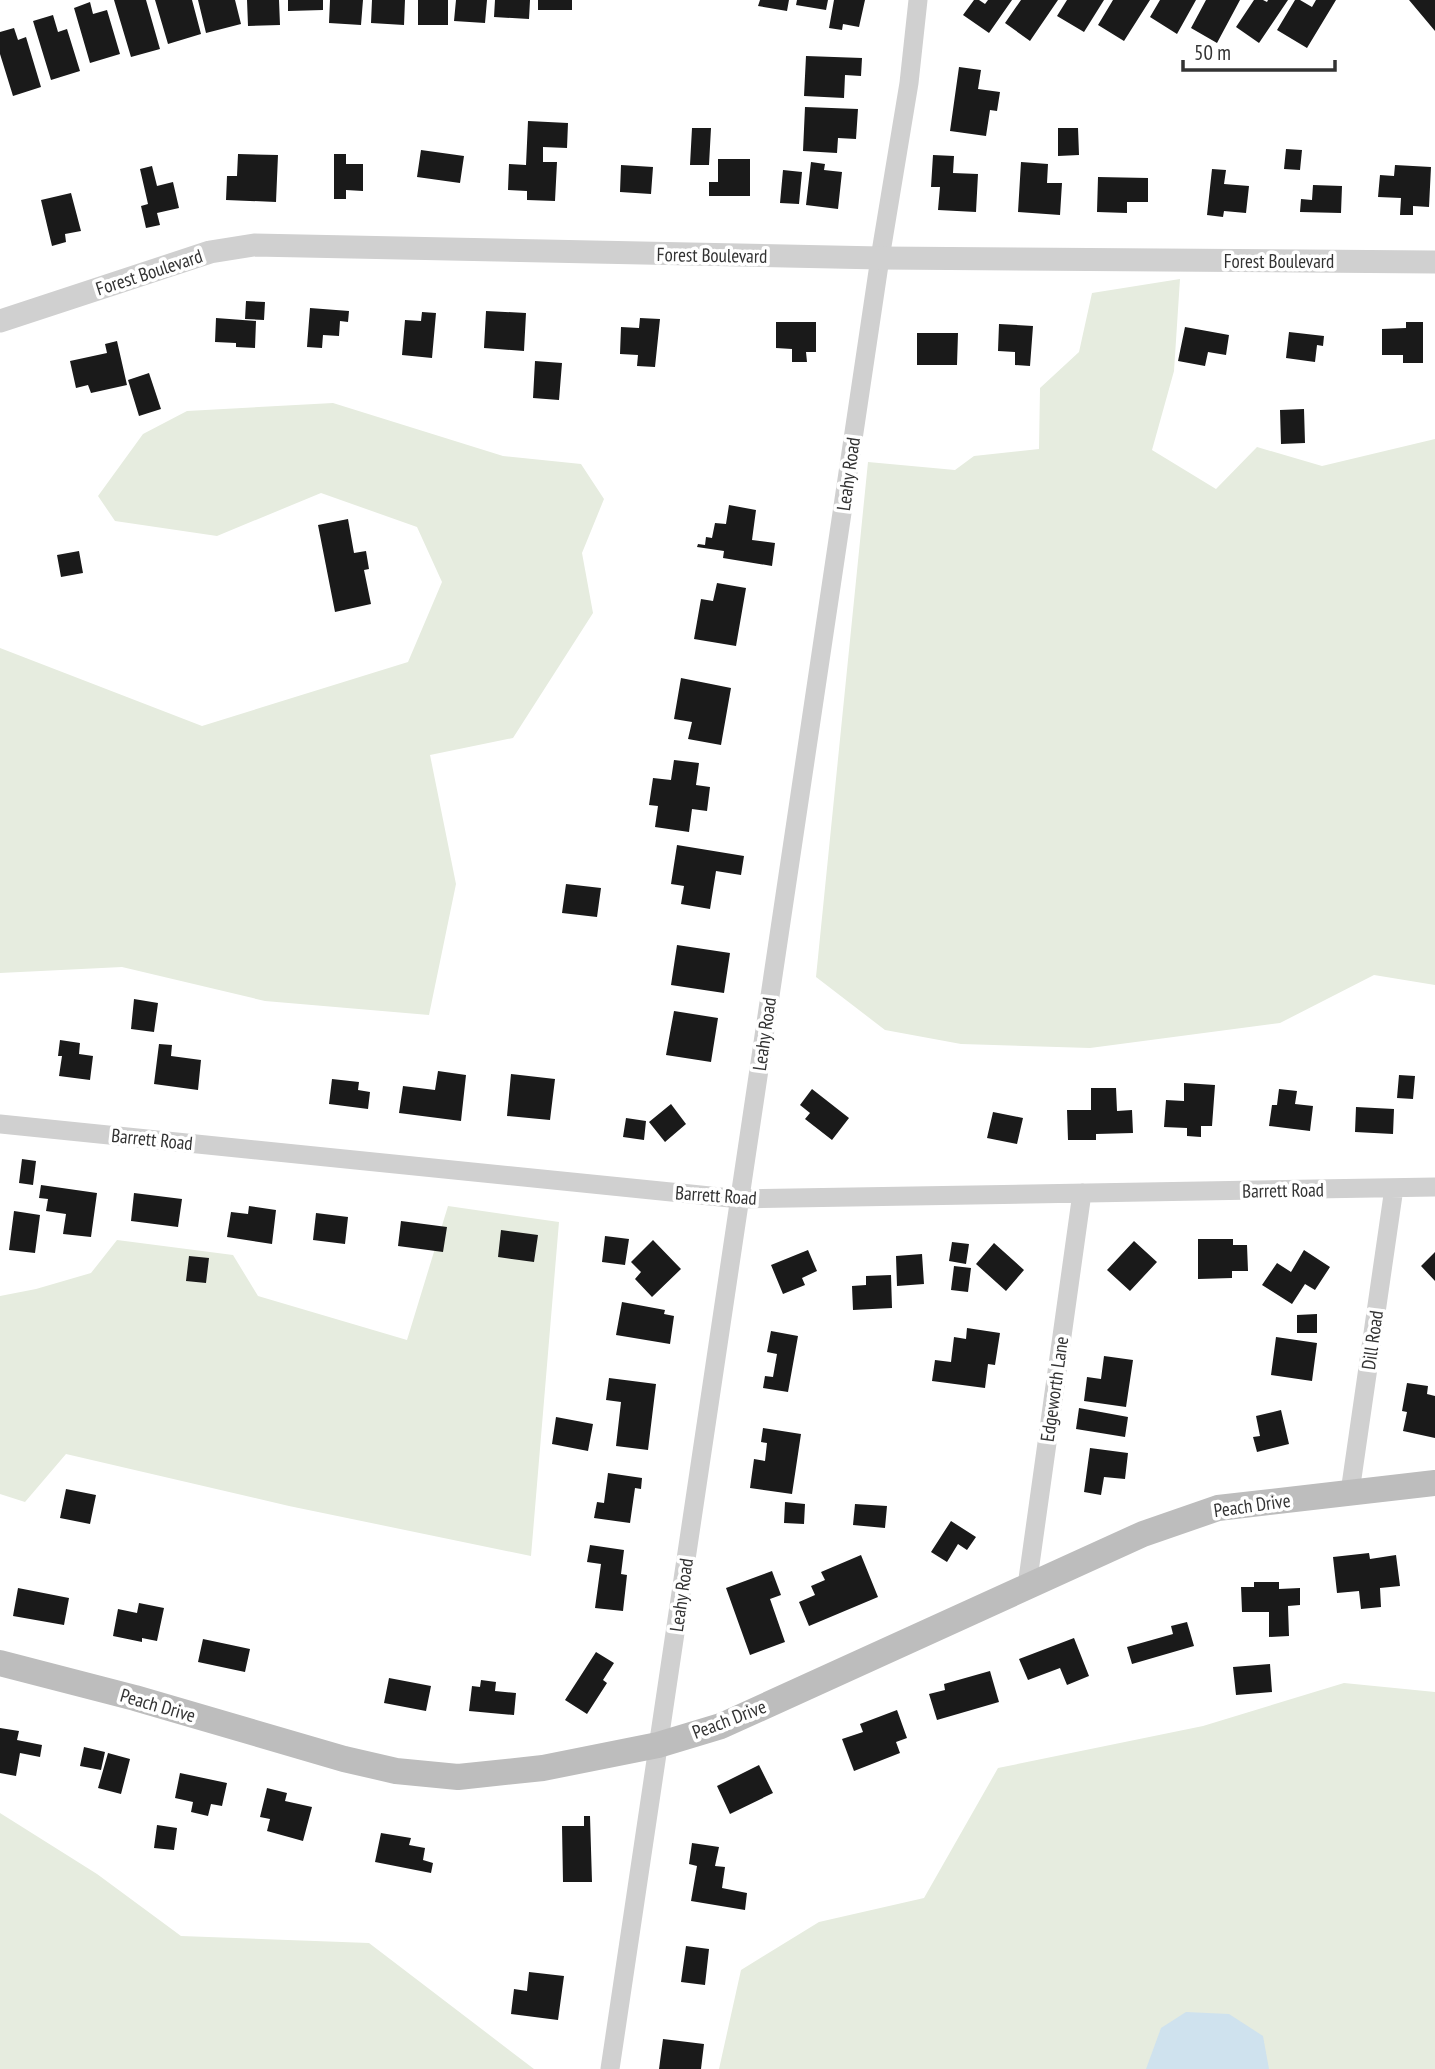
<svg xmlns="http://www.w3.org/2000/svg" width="1435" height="2069" viewBox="0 0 1435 2069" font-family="'PT Sans Narrow',sans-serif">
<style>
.green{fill:#e6ecdf}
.water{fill:#cfe2ee}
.building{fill:#1a1a1a}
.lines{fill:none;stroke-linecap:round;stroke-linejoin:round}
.minor{stroke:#d0d0d0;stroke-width:19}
.tertiary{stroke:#d0d0d0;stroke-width:23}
.secondary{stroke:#bdbdbd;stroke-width:26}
.labels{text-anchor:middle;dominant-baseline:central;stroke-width:7;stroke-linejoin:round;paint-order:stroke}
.street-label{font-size:19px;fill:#333;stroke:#fff}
</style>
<rect width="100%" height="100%" fill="#fff"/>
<path class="green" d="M1180 279 1174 371 1152 450 1216 489 1257 447 1322 466 1435 439V985L1374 975 1280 1023 1090 1048 961 1044 885 1030 816 977 868 462 955 470 974 456 1039 449 1040 388 1079 352 1092 293Z
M333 403 503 456 581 464 604 499 582 553 593 613 513 738 430 755 456 884 429 1015 265 1001 122 967 0 973V648L202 726 408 662 442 582 417 527 321 493 217 536 115 521 98 496 143 434 187 411Z
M448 1206 559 1222 531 1556 289 1506 66 1454 25 1502 0 1494V1296L36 1289 91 1273 117 1240 233 1255 258 1296 407 1340Z
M1344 1683 1435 1692V2069H719L741 1970 819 1922 924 1898 998 1768 1203 1726Z
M0 1813 97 1874 181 1936 369 1943 534 2069H0Z"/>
<path class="water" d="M1186 2012 1229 2014 1263 2036 1269 2069H1146L1161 2028Z"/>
<path class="building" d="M114 0H146L160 49 131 57Z
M155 0H192L201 34 168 44Z
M198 0H235L241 24 206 33Z
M247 0H279L280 25 248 26Z
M288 0H323V10L288 11Z
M330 0H363L361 25 329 23Z
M372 0H405L404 25 371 23Z
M418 0H448V25H418Z
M456 0H487L485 23 454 21Z
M495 0H530L529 19 494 17Z
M538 0H572V10H538Z
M760 0H789L787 11 758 6Z
M797 0H828L826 10 796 5Z
M834 0H865L859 27 843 24 842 30 829 28Z
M974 0H979L985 4 988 0H1012L989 33 963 15Z
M1021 0H1058L1030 41 1005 23Z
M1067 0H1104L1084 32 1057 16Z
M1113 0H1150L1124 41 1098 25Z
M1160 0H1196L1177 34 1150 17Z
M1206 0H1240L1217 43 1191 28Z
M1254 0H1263L1267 2 1268 0H1288L1259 43 1236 27Z
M1295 0H1300L1312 7 1316 0H1336L1307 48 1277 30Z
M1409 0H1435V31Z
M90 2 93 14 107 10 120 54 90 63 74 8Z
M53 15 58 32 67 29 80 71 51 80 33 21Z
M14 28 18 40 26 37 41 87 13 96 0 54V32Z
M806 56 862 58 861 76 845 75 844 98 804 96Z
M959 67 981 70 978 89 1000 92 997 111 990 110 986 136 950 131Z
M805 107 858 109 856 139 838 138 837 153 803 151Z
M528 121 568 123 567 148 543 147V162H557L555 201 527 200V191L508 190 509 164 526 165Z
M692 128H711L709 165H690Z
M1058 128H1078L1079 155 1058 156Z
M1286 149 1302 150 1300 170 1284 169Z
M421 150 464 156 460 183 417 177Z
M238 154 278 155 276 202 226 200 227 176H237Z
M334 154H346V164H363V191L346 190V199H334Z
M933 155 954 156 953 173 978 174 976 212 938 210 940 187H931Z
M718 159H750V196H709V182H718Z
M811 162 825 164 824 170 842 172 838 209 806 205Z
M1021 162 1048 164 1047 183H1062L1060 215 1018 212Z
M621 165 653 167 651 194 620 192Z
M1395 165 1431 167 1429 207 1413 206V215H1400L1401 198 1378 197 1380 175 1394 176Z
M152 166 157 186 173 182 179 208 157 213 160 225 146 228 141 206 148 204 140 169Z
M1212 169 1226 170 1224 184 1249 186 1246 213 1224 211 1223 217 1207 215Z
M783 170 802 172 799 204 780 203Z
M1098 177 1148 178V202H1127V213L1097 212Z
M1313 185 1342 186 1341 213 1300 212 1301 199 1312 200Z
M71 193 81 231 65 234 66 242 52 246 41 200Z
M246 301 265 302 264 320 245 319Z
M310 308 349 311 348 322 340 321 339 336 323 335 322 348 307 347Z
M486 311 526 313 524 351 484 348Z
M422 312 436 313 432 358 402 355 405 320 421 321Z
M216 318 256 321 255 348 236 347V343L215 342Z
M640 318 660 319 655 367 637 366 638 355 620 354 621 327 639 328Z
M776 322H816V352H806L807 362H792V349L776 348Z
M1406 322H1423V363H1403V355H1382V329L1406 328Z
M999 324 1033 326 1030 366 1015 365V352L998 351Z
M1185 327 1229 335 1226 355 1208 352 1205 366 1178 361Z
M1289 332 1324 336 1323 346 1317 345 1315 362 1286 358Z
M917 333H958L957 365H917Z
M117 341 127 385 91 393 88 385 76 388 70 361 107 353 105 344Z
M535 361 562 363 559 400 533 398Z
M149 373 161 409 139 416 128 380Z
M1304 409 1305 443 1281 444 1280 410Z
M729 505 756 510 752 540 775 543 772 566 723 558 724 551 697 547 698 544 705 545 706 537 712 538 715 523 726 524Z
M348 519 354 553 366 551 369 569 364 570 371 604 335 612 318 525Z
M79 551 83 573 61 577 57 555Z
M717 583 746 588 736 646 694 639 701 599 713 601Z
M681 678 731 688 721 745 688 739 692 722 674 719Z
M674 760 699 763 696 785 710 787 707 811 692 809 689 832 655 827 658 806 649 805 653 778 671 780Z
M677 845 744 856 741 875 716 871 710 909 681 904 684 886 671 884Z
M566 884 601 888 597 917 562 913Z
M677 945 730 953 724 993 671 985Z
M134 999 158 1003 154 1032 131 1029Z
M674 1011 718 1018 711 1062 666 1055Z
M60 1040 80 1043 79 1054 93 1056 90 1080 59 1076 62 1056H58Z
M159 1044 172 1045 171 1056 201 1060 198 1090 154 1084Z
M438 1071 466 1075 461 1121 399 1113 403 1086 435 1090Z
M511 1074 555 1079 550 1120 507 1116Z
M1399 1075 1415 1076 1413 1099 1397 1098Z
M332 1079 359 1082 358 1090 370 1092 368 1109 329 1104Z
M1184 1083 1215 1085 1212 1126H1201V1137L1187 1136V1128L1164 1127 1166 1100 1184 1101Z
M1091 1088H1116L1117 1111 1132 1110 1133 1133 1096 1134V1140H1068L1067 1110H1091Z
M812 1089 849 1118 832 1140 805 1119 810 1113 800 1105Z
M1279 1089 1297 1091 1295 1104 1313 1106 1310 1131 1269 1126 1272 1105H1277Z
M671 1104 686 1124 665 1142 649 1122Z
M1356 1107 1394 1109 1393 1134 1355 1132Z
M993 1112 1023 1118 1017 1144 987 1138Z
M626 1118 646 1121 644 1140 623 1137Z
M22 1159 36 1161 33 1185 19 1183Z
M41 1185 97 1193 91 1237 63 1234 66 1214 46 1211 48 1199 39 1198Z
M134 1193 182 1199 178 1227 131 1221Z
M249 1206 276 1210 272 1244 227 1237 231 1212 248 1214Z
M14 1211 40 1215 35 1253 9 1250Z
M316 1213 348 1217 345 1244 313 1240Z
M401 1221 447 1227 443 1252 398 1246Z
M501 1230 538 1235 534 1262 498 1257Z
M605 1236 629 1239 625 1265 602 1262Z
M1198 1239H1233V1245H1247L1248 1271H1232V1278L1198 1279Z
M653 1240 681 1269 652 1297 635 1279 641 1272 631 1262Z
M1134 1241 1157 1262 1130 1291 1107 1270Z
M952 1242 969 1244 966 1264 949 1261Z
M994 1243 1024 1270 1006 1291 976 1264Z
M808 1250 817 1271 802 1278 805 1285 783 1294 771 1265Z
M1304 1250 1330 1267 1315 1290 1305 1284 1292 1304 1262 1285 1277 1263 1291 1272Z
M1435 1252V1281L1421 1266Z
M922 1254 924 1284 897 1286 896 1256Z
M189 1256 209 1258 206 1283 186 1281Z
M954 1266 971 1268 968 1292 951 1290Z
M891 1275 892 1308 853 1310 852 1286 866 1285V1276Z
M622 1302 665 1310 664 1314 674 1316 670 1344 616 1335Z
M1317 1314V1333H1297V1315Z
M967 1328 1000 1333 995 1365 988 1364 985 1388 932 1381 935 1360 951 1362 954 1337 966 1339Z
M771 1331 798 1336 788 1392 763 1388 765 1376 773 1377 777 1354 767 1352Z
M1276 1337 1317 1343 1312 1381 1271 1375Z
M1104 1356 1133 1360 1126 1407 1084 1401 1087 1377 1101 1379Z
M609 1378 656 1384 648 1450 616 1446 621 1402 606 1400Z
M1407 1383 1428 1386 1427 1394 1435 1396V1438L1403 1431 1407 1412 1402 1411Z
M1079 1408 1128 1417 1125 1437 1076 1429Z
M1281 1410 1289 1444 1257 1452 1253 1437 1260 1436 1256 1416Z
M556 1417 593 1424 588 1451 552 1444Z
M763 1428 801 1434 792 1494 750 1488 754 1459 765 1461 767 1443 761 1442Z
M1090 1448 1128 1453 1125 1479 1104 1477 1101 1495 1084 1492Z
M608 1473 642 1478 641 1489 635 1488 630 1523 594 1518 597 1502 604 1503Z
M66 1489 96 1495 90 1524 60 1518Z
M785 1502 805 1504 804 1524 784 1523Z
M855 1504 887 1506 885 1528 853 1525Z
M951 1521 976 1537 967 1550 958 1544 947 1562 931 1552Z
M590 1545 624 1550 621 1574 627 1575 623 1611 595 1608 601 1564 587 1562Z
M1369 1553 1370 1559 1396 1555 1400 1586 1380 1588 1381 1607 1361 1609 1359 1591 1337 1593 1333 1557Z
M861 1555 878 1597 809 1626 799 1602 815 1595 811 1586 825 1580 821 1572Z
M772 1571 781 1595 770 1599 785 1642 750 1655 726 1588Z
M1254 1582H1279V1589L1300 1588V1605L1288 1606 1289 1636 1269 1637V1612H1242L1241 1587H1254Z
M18 1588 69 1598 64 1625 13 1616Z
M139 1603 164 1608 157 1641 142 1638V1642L113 1636 118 1609 137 1613Z
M1187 1622 1194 1646 1132 1664 1127 1647 1173 1634 1171 1626Z
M1074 1638 1089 1676 1067 1685 1060 1668 1028 1680 1019 1659Z
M203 1639 250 1649 245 1672 198 1662Z
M596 1652 614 1663 603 1680 607 1683 587 1714 565 1700Z
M1270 1664 1272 1692 1236 1695 1233 1667Z
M990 1671 999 1702 937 1720 929 1694 945 1690 944 1684Z
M389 1678 431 1686 426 1711 384 1703Z
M481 1680 496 1682 495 1691 516 1693 514 1715 469 1711 472 1686 480 1687Z
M897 1710 907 1738 896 1742 900 1753 854 1771 842 1739 863 1732 860 1724Z
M0 1728 19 1731 17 1740 42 1745 40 1757 20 1753 16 1776 0 1773Z
M84 1747 105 1752 101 1770 80 1766Z
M108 1753 130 1759 121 1794 98 1788Z
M759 1765 773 1793 730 1814 717 1786Z
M180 1773 227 1783 222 1806 211 1804 208 1816 191 1812 193 1802 175 1798Z
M267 1788 287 1793 285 1801 312 1807 303 1841 267 1831 270 1819 260 1817Z
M584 1816H590L592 1882H563L562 1826H584Z
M157 1825 177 1828 174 1850 154 1848Z
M381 1833 411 1838 409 1845 425 1848 423 1860 433 1863 431 1873 375 1862Z
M692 1843 719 1847 715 1866 725 1867 722 1888 747 1893 745 1910 691 1901 697 1866 689 1864Z
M686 1946 709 1949 705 1985 681 1982Z
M529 1972 564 1976 558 2020 511 2014 514 1989 527 1991Z
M663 2039 704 2044 701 2069H659Z"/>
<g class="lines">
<path class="minor" d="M0 1124 740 1199 1435 1187
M1350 1492 1394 1188
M1027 1586 1082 1193
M610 2069 880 258 909 83 918 0"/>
<path class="tertiary" d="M0 321 210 252 254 245 880 258 1435 262"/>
<path class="secondary" d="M0 1663 135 1698 344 1759 396 1771 458 1777 543 1768 658 1745 721 1726 1143 1534 1218 1508 1435 1483"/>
</g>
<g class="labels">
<g class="street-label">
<text transform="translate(712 255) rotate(1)">Forest Boulevard</text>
<text x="1279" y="261">Forest Boulevard</text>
<text transform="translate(149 272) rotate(-18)">Forest Boulevard</text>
<text transform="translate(848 474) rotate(-82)">Leahy Road</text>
<text transform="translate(764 1034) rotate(-82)">Leahy Road</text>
<text transform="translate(152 1139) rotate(6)">Barrett Road</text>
<text transform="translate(1283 1190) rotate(-1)">Barrett Road</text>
<text transform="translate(716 1195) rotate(4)">Barrett Road</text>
<text transform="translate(1372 1340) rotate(-82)">Dill Road</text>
<text transform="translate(1054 1389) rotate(-82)">Edgeworth Lane</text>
<text transform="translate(1252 1505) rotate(-8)">Peach Drive</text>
<text transform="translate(681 1595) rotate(-82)">Leahy Road</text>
<text transform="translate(158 1705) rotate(16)">Peach Drive</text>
<text transform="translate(729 1719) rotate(-21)">Peach Drive</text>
</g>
</g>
<path d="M1183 60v10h152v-10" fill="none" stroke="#333333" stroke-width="3.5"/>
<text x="1194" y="60" font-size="21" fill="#333333" stroke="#ffffff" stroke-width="5" paint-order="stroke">50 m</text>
</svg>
